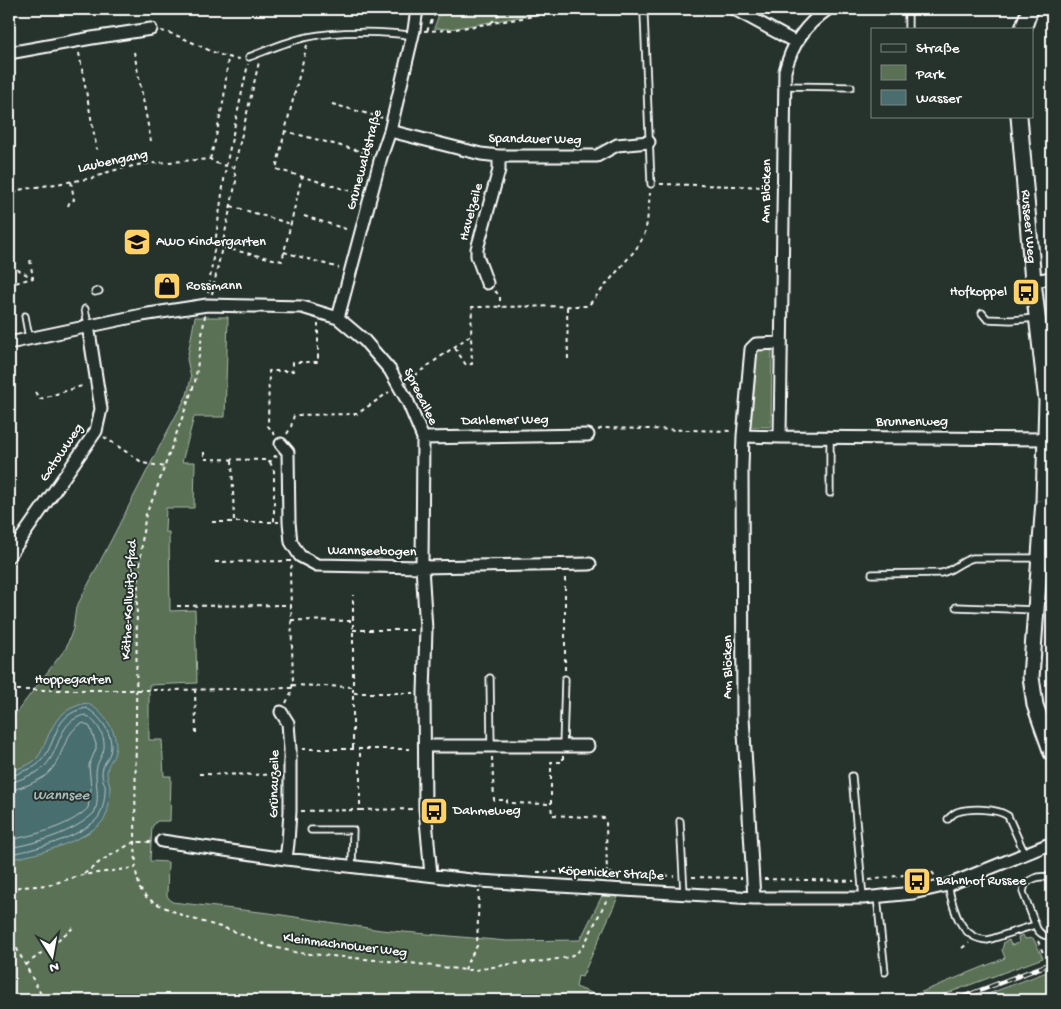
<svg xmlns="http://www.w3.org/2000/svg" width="1061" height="1009" viewBox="0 0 1061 1009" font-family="'Gochi Hand',sans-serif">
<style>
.green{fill:#5a7155;stroke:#acb8aa}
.water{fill:#4a6e6f;stroke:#92a8a9}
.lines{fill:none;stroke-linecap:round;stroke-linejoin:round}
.shore{stroke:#b7c5c5;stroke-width:1}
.lane-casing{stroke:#fff;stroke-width:9}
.street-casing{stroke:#fff;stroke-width:15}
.secondary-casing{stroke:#fff;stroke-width:19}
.path{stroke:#fff;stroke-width:2;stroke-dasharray:4 4;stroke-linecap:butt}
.lane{stroke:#26332d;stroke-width:5.5}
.street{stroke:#26332d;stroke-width:11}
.secondary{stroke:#26332d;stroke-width:15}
.rail-casing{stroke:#fff;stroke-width:5}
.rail{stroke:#26332d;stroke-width:3;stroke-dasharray:9;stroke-linecap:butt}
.labels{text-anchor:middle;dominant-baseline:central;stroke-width:4;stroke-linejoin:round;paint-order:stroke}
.street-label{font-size:14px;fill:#fff;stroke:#26332d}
.poi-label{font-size:14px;fill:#fff;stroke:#26332d;text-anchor:start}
.water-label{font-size:15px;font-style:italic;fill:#aebebe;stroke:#26332d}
</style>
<rect width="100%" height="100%" fill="#26332d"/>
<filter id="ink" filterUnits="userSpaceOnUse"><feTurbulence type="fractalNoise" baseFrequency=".02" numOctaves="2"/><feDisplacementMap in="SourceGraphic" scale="10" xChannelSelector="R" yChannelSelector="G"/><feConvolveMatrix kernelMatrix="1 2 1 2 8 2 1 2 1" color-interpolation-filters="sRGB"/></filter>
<g filter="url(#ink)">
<path class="green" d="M441 9H566L450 29 434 28Z
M195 317H228L225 417H194L182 462H195L194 508H166L165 532H169L170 611 195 610 197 683 149 685V740H162L164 776H171L170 821H157L152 827 150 861 168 862 167 896 172 902 269 913 381 930 507 941 580 940 602 896 618 897 582 977 578 976 576 987 609 1000H9V722L66 648 73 629 76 608 165 436 187 395 191 378 187 359Z
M761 348H770L772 350 771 427H747L756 354Z
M1023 935 1025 939 1033 938 1043 958 929 1000H902L1005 958 1002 950 1004 942 1009 940 1011 945 1019 943 1018 937Z
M1052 970V1000H972Z"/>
<path class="water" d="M86 703C103 710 122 735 114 755 111 762 107 765 107 773 107 778 110 783 110 788 110 797 109 813 103 821 85 841 35 856 9 859V772C18 768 30 766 37 758 41 754 43 747 46 741 55 719 62 709 86 703Z"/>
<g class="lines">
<path class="shore" d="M9 776C14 776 19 773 23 771 30 769 36 767 40 762 59 742 51 715 86 708 100 715 115 735 110 753 107 761 102 765 102 774 102 779 104 782 105 785 106 793 103 813 97 819 78 838 35 850 9 854
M9 782C15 782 22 779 28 776 34 774 40 771 45 766 61 749 58 720 85 715 96 720 108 738 103 752 100 760 96 764 96 774 96 787 100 800 94 813 73 833 37 843 9 848
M9 790C16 790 21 787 28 785 36 781 45 778 51 770 64 756 64 730 84 723L90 727 96 744V749L89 765 91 789 88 808C69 827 35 835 9 840"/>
<g class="lane-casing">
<path id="lane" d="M908 9V29
M644 14 651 184
M249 57C268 50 287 41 308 37 335 31 385 31 413 36
M783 86 851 87
M95 292 99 291
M85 309 88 325
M982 313 987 319 1011 320 1037 318
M25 316 29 338
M830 493V437
M872 574 941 573C953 571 960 561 973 558H1040
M956 607 1035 610
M490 678 491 746
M563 746 565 679
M852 776 863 898
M948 819C950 817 954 813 957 812 970 808 997 808 1008 816L1025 854
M680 821 684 893
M311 830H353L352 867
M1052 880C1043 873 1033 878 1025 884L1023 892 1037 929C1041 935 1045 937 1052 935
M948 885C953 909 960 939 988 940L1035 925
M877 897 885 972"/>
</g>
<g class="street-casing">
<path id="street" d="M734 9 795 42
M9 53 92 38 151 29
M390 131 481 154 499 156H597L617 145 649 142
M1033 281 1052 278
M487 283 477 256V249L499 170V156
M338 318 381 157 390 131 414 30 417 9
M9 343 142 315 207 305 302 307 338 318 364 340 390 370 408 402 423 438 422 567 426 629 424 693 425 809 431 875
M743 436 751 349 756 344 781 343
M780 437 1052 439
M423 438 588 435
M281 444 288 452 289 522 291 542 300 556 317 565 422 567 590 564
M9 556 96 431 101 409 88 325
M281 712 288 723 290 749V811L288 843 286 859
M425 746H588
M162 841 286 859 480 881 754 898H863L913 893 948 885 1052 843
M754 898 743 717 742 468 743 436 780 437 785 71C792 44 805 25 828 9"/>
</g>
<g class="secondary-casing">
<g id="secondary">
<path d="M1023 29 1030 9"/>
<path id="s1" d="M1019 116 1033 281 1047 401 1044 501 1031 677 1035 705 1052 753"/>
</g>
</g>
<path class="path" d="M491 23 504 9
M161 31C188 36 214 58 241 59
M424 31 450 30 577 9
M427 31 437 9
M307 45 285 131 371 154
M134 52 151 141
M79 53 97 150
M332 104 383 118
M285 131 276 169 361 194
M210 159 215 141 224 98 228 57
M660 184 772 187
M9 201 18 190 93 178 111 171 142 164 210 159 216 163 234 168
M68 206 70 201 74 200 71 181
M231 206 291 224
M304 216 349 230
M224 248 282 261 302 176
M284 252 339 268
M9 269H16L33 278
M12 287 11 284 33 278 30 260
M495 291 500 296V307
M208 293 226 166 248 64
M212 294 236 181 234 168 259 62
M567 307 568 361
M205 315 195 382 154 496 146 514 143 532 137 597 135 842 136 865 135 868 140 889 147 898 155 903 186 917 231 930 269 946 299 953 409 963 465 970H475L511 964 545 961 569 957 579 951 585 943 606 901
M455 348 466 365 472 364 471 335
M408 380 471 335 472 307 588 306 636 249 644 236 647 223 650 193
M35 392 40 399 85 385
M598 430 603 428 732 431
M287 434 291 427 294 415 357 414 389 392
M275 435 268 426 269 371H293V362H318V324
M104 437 143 463 165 467
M204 452V459L268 460 270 462 275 456 277 457
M232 460 234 522
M270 462 274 471V523
M212 522H279
M215 562 291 561
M177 606 290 605
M291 620 353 621
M353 630H416
M1045 666 1052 665
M565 670V575
M292 685 353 687
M195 689 196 734
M9 690H166L170 691 173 690 292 688
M354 693H414
M286 703 291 693 293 682 290 571 292 565
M353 748V595
M302 749H412
M563 756V762H551V804L552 815 604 818 606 821 607 879
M492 757 494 800H507V803L551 804
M199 774 278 775
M360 810 415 809
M301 811 360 810V748
M537 872H582L674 876
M84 874 101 861 130 844 135 842H152
M692 877 742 878
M764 879 854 881
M869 880 931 871 936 877
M9 888 49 885 82 875 135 868
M9 934 44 1000
M1038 941 1044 955
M962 948 969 943
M26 965 73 928
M465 970 467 963 477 946 479 891"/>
<use href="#lane" class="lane"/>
<use href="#street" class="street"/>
<use href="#secondary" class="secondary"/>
<g class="rail-casing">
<path id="rail" d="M955 1000 1052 963"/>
</g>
<use href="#rail" class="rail"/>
</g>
</g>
<defs>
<g id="school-square" transform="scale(1.4375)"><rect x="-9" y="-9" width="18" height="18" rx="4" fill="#ffd166" stroke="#26332d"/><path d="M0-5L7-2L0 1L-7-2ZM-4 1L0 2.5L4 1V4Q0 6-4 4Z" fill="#111"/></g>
<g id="shop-square" transform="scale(1.4375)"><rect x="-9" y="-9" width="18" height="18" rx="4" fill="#ffd166" stroke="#26332d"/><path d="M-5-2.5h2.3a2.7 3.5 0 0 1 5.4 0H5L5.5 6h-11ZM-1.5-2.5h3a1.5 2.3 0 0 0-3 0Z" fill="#111"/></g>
<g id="bus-square" transform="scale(1.4375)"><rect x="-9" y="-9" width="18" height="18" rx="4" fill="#ffd166" stroke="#26332d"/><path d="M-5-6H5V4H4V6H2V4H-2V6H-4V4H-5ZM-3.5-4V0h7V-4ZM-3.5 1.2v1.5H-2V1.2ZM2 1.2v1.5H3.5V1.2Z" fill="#111"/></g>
</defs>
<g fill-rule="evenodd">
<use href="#school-square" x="137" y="242"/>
<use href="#shop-square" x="167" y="286"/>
<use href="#bus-square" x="1026" y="292"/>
<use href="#bus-square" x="434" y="811"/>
<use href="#bus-square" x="917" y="881"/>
</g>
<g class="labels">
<g class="street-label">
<text transform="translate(535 140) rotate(1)">Spandauer Weg</text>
<text transform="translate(365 160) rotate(-75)">Grunewaldstraße</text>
<text transform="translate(113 162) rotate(-12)">Laubengang</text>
<text transform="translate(767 191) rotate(-89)">Am Blöcken</text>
<text transform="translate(472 212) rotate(-75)">Havelzeile</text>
<text stroke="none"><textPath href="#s1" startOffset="111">Russeer Weg</textPath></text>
<text transform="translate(420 397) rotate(64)">Spreeallee</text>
<text transform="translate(505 421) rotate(-1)">Dahlemer Weg</text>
<text x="912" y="422">Brunnenweg</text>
<text transform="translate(62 453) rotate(-56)">Gatowweg</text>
<text transform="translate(372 552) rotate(1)">Wannseebogen</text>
<text transform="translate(130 600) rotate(-87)">Käthe-Kollwitz-Pfad</text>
<text transform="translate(728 667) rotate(-90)">Am Blöcken</text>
<text x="73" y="680">Hoppegarten</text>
<text transform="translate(275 784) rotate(-89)">Grünauzeile</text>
<text transform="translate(611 874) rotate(3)">Köpenicker Straße</text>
<text transform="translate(345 946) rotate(7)">Kleinmachnower Weg</text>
</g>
<g class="poi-label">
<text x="156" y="242">AWO Kindergarten</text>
<text x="186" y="286">Rossmann</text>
<text x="1007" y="292" text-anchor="end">Hofkoppel</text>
<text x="453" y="811">Dahmeweg</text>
<text x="936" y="881">Bahnhof Russee</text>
</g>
<g class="water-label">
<text x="61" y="796">Wannsee</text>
</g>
</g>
<rect width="1061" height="1009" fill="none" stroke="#26332d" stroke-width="30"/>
<rect x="15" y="15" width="1031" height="979" fill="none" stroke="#fff" stroke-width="2" filter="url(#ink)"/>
<rect x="871" y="28" width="162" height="90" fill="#26332d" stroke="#7d8581"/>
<rect x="881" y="44" width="25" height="8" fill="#26332d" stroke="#7d8581"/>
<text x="916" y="52" font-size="15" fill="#ffffff">Straße</text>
<rect x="881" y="65" width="25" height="15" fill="#5a7155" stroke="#7d8581"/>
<text x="916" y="78" font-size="15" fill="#ffffff">Park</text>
<rect x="881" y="90" width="25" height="15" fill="#4a6e6f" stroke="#7d8581"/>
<text x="916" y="102" font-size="15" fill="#ffffff">Wasser</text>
<g transform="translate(52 956) rotate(169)" stroke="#26332d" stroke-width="4" paint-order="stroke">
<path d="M0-4L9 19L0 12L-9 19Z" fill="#ffffff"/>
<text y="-8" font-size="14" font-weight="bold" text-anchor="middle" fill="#ffffff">N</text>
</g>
</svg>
